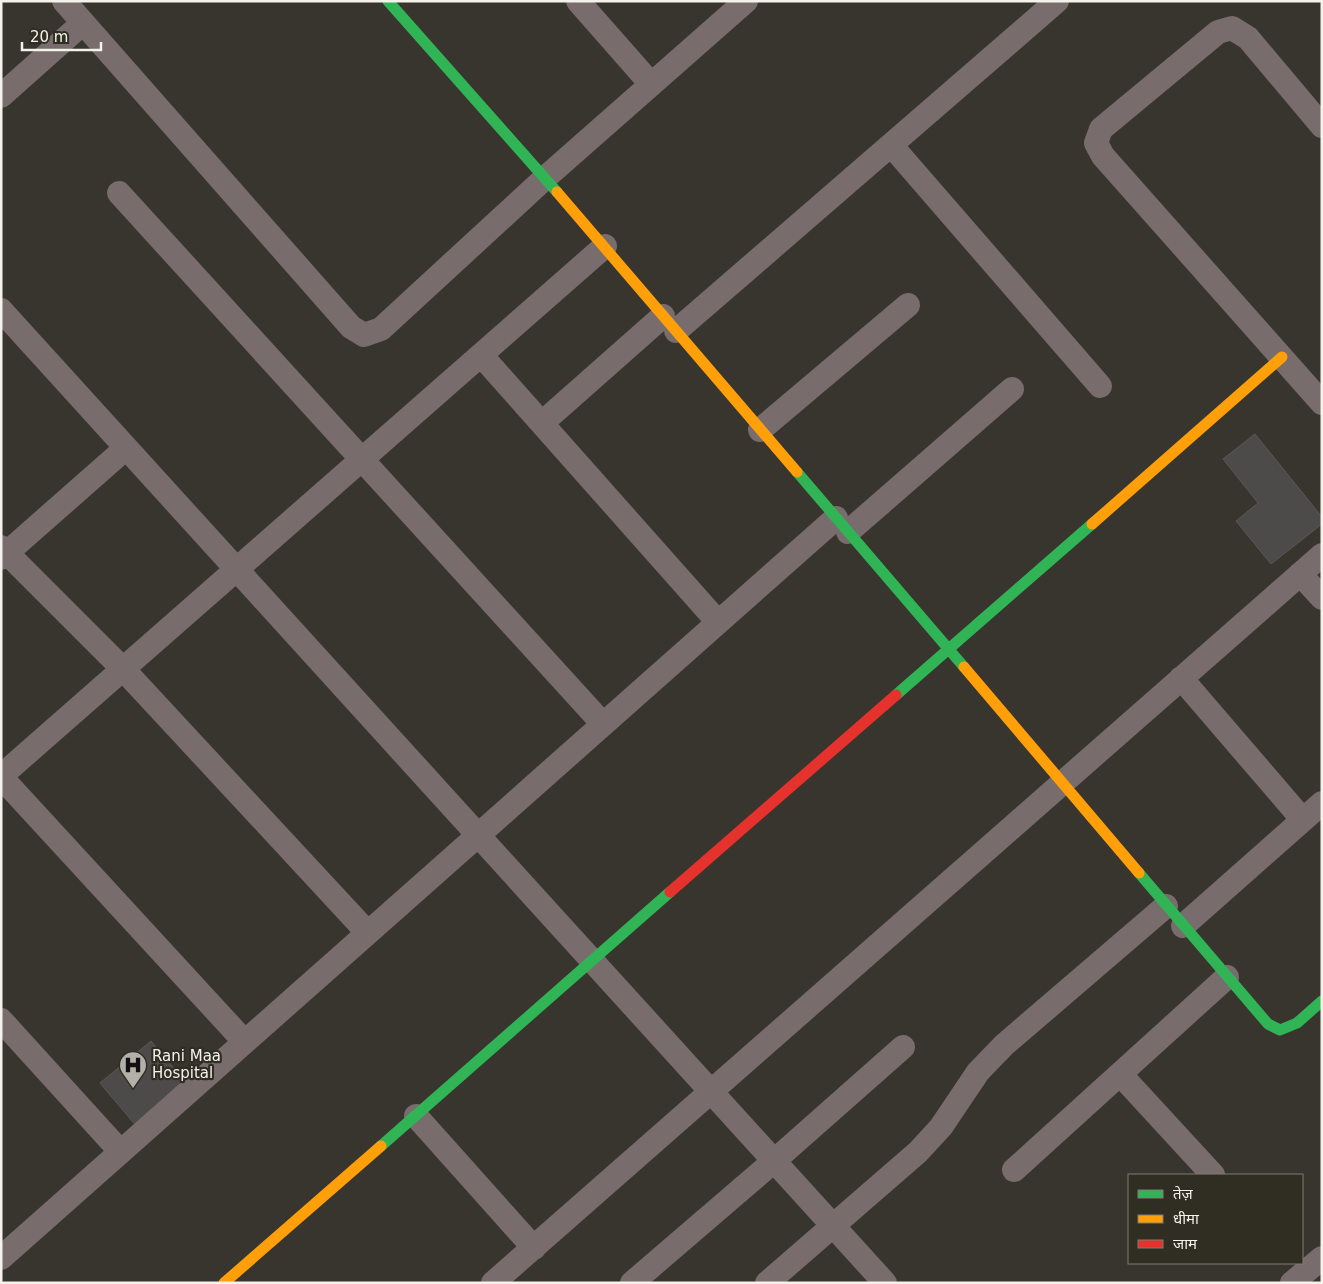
<svg xmlns="http://www.w3.org/2000/svg" width="1323" height="1284" viewBox="0 0 1323 1284" font-family="'DejaVu Sans','Noto Sans Devanagari',sans-serif">
<style>
.building{fill:#4d4b4a;stroke:#5a5857}
.lines{fill:none;stroke-linecap:round;stroke-linejoin:round}
.street{stroke:#786c6d;stroke-width:24}
.fast{stroke:#30b455;stroke-width:11}
.slow{stroke:#ff9f0a;stroke-width:11}
.jam{stroke:#e5322d;stroke-width:11}
.labels{text-anchor:middle;dominant-baseline:central;stroke-width:4.5;stroke-linejoin:round;paint-order:stroke}
.poi-label{font-size:15px;fill:#f4f2eb;stroke:#302d22;text-anchor:start}
</style>
<rect width="100%" height="100%" fill="#38352e"/>
<path class="building" d="M1255 434 1322 517V524L1271 564 1236 521 1258 503 1223 459Z
M151 1041 187 1084 137 1127 100 1083Z"/>
<g class="lines">
<path class="street" d="M64 1 351 327 364 335 381 329 545 178 746 1
M578 1 651 84
M1 96 83 23
M1322 126 1248 38 1232 28 1218 32 1101 129 1096 143 1103 156 1322 403
M891 145 1100 386
M119 193 603 724
M1 310 885 1283
M676 331 1057 1
M481 355 718 622
M542 423 663 316
M760 430 908 305
M848 532 1012 389
M1 547 123 669 367 932
M1 558 126 448
M1300 574 1322 598
M1181 678 1303 820
M1 776 605 246
M1 777 244 1041
M1183 926 1322 803
M1 1020 120 1151
M1120 1074 1213 1175
M416 1116 534 1248
M1014 1170 1227 977
M1 1258 836 518
M493 1283 1322 555
M632 1283 774 1161 903 1047
M767 1283 918 1152 941 1127 978 1072 1004 1045 1166 906
M1292 1283 1322 1258"/>
<path class="fast" d="M388 1 557 192
M797 472 964 667
M896 695 1092 524
M1139 873 1268 1024 1280 1030 1297 1023 1322 1001
M381 1146 670 892"/>
<path class="slow" d="M557 192 797 472
M1092 524 1282 357
M964 667 1139 873
M224 1283 381 1146"/>
<path class="jam" d="M670 892 896 695"/>
</g>
<defs>
<g id="hospital-pin" transform="scale(1.4375)"><path d="M0 17L-7.5 6A9.5 9.5 0 1 1 7.5 6Z" fill="#b2b0a9" stroke="#302d22"/><path d="M-5-5h3v3.5h4V-5h3V5h-3V1.5h-4V5h-3Z" fill="#111"/></g>
</defs>
<g fill-rule="evenodd">
<use href="#hospital-pin" x="133" y="1065"/>
</g>
<g class="labels">
<g class="poi-label">
<text x="152" y="1056">Rani Maa<tspan x="152" dy="17">Hospital</tspan></text>
</g>
</g>
<rect width="1323" height="1284" fill="none" stroke="#f4f2eb" stroke-width="5"/>
<rect x="1128" y="1174" width="175" height="90" fill="#302d22" stroke="#7e7c72"/>
<rect x="1138" y="1190" width="25" height="8" fill="#30b455" stroke="#7e7c72"/>
<text x="1173" y="1199" font-size="15" fill="#f4f2eb">तेज़</text>
<rect x="1138" y="1215" width="25" height="8" fill="#ff9f0a" stroke="#7e7c72"/>
<text x="1173" y="1224" font-size="15" fill="#f4f2eb">धीमा</text>
<rect x="1138" y="1240" width="25" height="8" fill="#e5322d" stroke="#7e7c72"/>
<text x="1173" y="1249" font-size="15" fill="#f4f2eb">जाम</text>
<path d="M22 42v8h79v-8" fill="none" stroke="#f4f2eb" stroke-width="2.5"/>
<text x="30" y="42" font-size="15" fill="#f4f2eb" stroke="#302d22" stroke-width="4" paint-order="stroke">20 m</text>
</svg>
